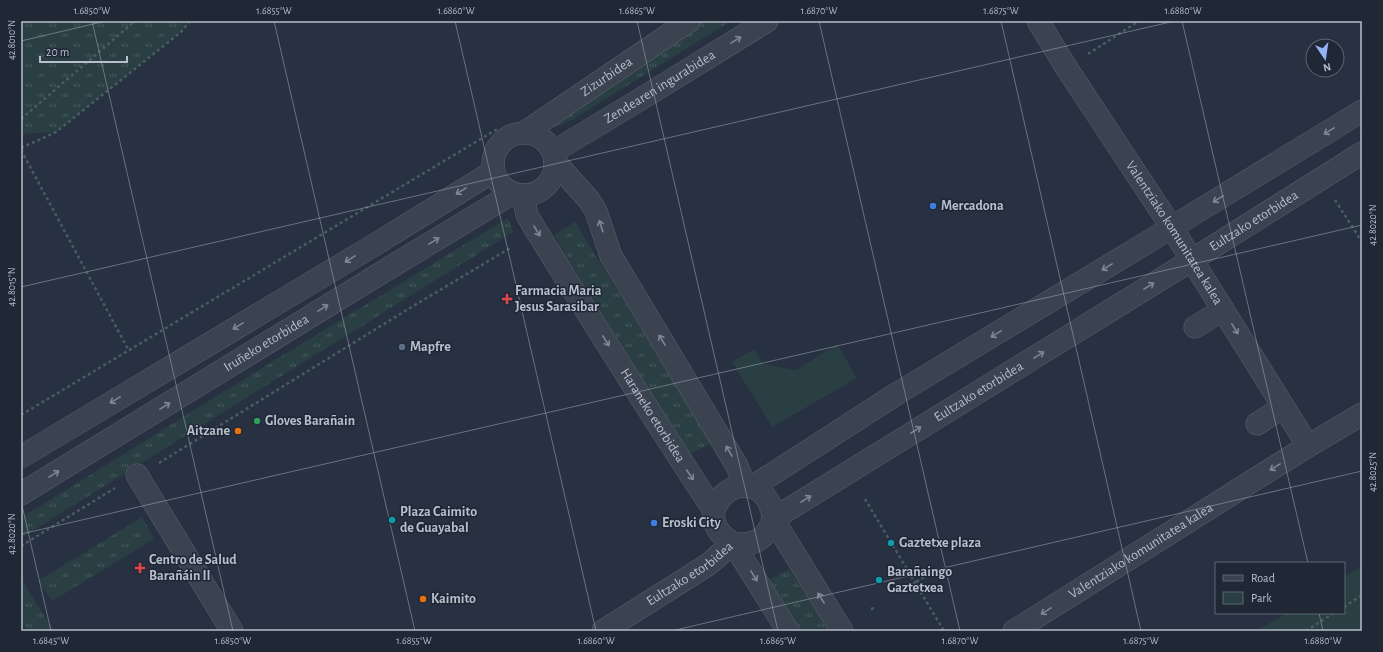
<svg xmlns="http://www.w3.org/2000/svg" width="1383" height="652" viewBox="0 0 1383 652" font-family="'Alegreya Sans',sans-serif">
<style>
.grass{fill:url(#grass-tufts)}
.park{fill:#2a3f43}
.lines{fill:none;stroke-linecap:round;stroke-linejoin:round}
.minor-casing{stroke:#59616e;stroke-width:23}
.path{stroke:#4a5c61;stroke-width:2.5;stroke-dasharray:3 3;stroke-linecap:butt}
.minor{stroke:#3b4351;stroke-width:22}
.oneway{stroke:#808794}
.ticks{fill:none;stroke:#b8becb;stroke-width:1;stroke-opacity:0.45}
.shop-dot{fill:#3f7fe0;stroke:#202836;stroke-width:1.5}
.health-dot{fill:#e0444e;stroke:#202836;stroke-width:1.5}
.service-dot{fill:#5c6f8a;stroke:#202836;stroke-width:1.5}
.leisure-dot{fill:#2e9e5b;stroke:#202836;stroke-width:1.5}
.food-dot{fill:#e8710a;stroke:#202836;stroke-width:1.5}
.culture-dot{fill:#0f9aa8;stroke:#202836;stroke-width:1.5}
.labels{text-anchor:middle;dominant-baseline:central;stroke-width:3;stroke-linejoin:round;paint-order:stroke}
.street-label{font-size:14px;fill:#b8becb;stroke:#202836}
.poi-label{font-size:14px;font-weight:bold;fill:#b8becb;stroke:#202836;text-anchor:start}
.neatline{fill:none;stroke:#b8becb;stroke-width:1.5}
.ticks-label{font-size:10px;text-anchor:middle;fill:#b8becb}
</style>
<defs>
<pattern id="grass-tufts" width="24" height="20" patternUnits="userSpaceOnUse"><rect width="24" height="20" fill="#2a3f43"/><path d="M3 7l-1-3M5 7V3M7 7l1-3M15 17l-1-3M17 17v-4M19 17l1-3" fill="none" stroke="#47595d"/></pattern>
</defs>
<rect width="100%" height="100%" fill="#273141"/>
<path class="grass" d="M21 21H190L181 32 56 132 21 134Z
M703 21H731L570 121 552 128Z
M508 218 513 232 21 538V518L270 363Z
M575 222 711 443 689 455 554 235Z
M142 517 154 539 52 601 38 581Z
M789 569 829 631H802L769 580Z
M23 582 54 631H28L21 620V583Z"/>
<path class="park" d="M837 344 857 378 772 427 732 362 754 349 763 364 796 370Z
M1362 566V631H1257L1286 613H1344V577Z"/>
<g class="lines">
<g class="minor-casing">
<g id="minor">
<path id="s1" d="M1038 21 1066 67 1172 228 1308 446"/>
<path id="s2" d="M524 133 689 21"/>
<circle cx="524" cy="164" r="31"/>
<path id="s3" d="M553 152 636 102 767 21"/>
<path d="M555 162 589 200 596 211 611 256 737 466 745 486"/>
<path id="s4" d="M523 195 527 215 537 232C594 323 650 414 709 503 715 512 713 511 714 520 716 531 724 538 733 543L788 631"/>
<path d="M1195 327 1223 310"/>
<path d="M1257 424 1283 407"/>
<path d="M21 457 366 250 494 171"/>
<path d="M137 475 232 631"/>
<path d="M752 487 898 393 1151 240 1362 111"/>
<path id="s5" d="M21 494 381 273 513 193"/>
<path d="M714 510C728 474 771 480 773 519L842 631"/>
<path id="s6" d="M733 543C753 547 767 539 773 519L1192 260 1362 153"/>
<path id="s7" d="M603 631 709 564 733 543"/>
<path id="s8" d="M1014 631 1308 446 1362 414"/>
</g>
</g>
<path class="path" d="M1088 54 1139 21
M21 119 135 21
M21 148 56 132 181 32 190 21
M21 150 129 351
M1335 200 1362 242
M21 415 499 128
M159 463 405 311 512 247
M865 499 944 631
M21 546 115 488
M906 588 936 570
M1344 607 1362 595
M871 609 874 608
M1306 631 1334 613"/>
<use href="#minor" class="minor"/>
</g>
<defs><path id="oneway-shaft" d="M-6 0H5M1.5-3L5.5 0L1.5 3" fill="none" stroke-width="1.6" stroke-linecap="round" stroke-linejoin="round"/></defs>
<g class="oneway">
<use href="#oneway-shaft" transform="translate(736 40) rotate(-32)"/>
<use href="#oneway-shaft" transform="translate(1329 131) rotate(148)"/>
<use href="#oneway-shaft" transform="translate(461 191) rotate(148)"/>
<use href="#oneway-shaft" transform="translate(1218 199) rotate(148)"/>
<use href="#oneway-shaft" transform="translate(601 226) rotate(-108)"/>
<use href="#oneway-shaft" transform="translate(537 231) rotate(59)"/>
<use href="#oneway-shaft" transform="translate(434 241) rotate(-31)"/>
<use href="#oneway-shaft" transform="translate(350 259) rotate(149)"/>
<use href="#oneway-shaft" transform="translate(1107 267) rotate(149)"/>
<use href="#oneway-shaft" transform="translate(1149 286) rotate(-32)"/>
<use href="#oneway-shaft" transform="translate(323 308) rotate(-32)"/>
<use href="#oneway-shaft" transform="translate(238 326) rotate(149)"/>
<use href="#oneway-shaft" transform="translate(1235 329) rotate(58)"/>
<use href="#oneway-shaft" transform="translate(996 334) rotate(149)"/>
<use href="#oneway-shaft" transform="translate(662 340) rotate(-121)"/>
<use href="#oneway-shaft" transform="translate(606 341) rotate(58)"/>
<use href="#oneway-shaft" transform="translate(1039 355) rotate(-32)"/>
<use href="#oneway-shaft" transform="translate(115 400) rotate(149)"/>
<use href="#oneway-shaft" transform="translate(165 406) rotate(-32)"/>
<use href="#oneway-shaft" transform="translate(916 430) rotate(-32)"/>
<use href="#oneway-shaft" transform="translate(729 451) rotate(-120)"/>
<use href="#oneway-shaft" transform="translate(1275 467) rotate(148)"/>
<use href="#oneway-shaft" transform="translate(54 474) rotate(-32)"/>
<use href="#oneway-shaft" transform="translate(690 475) rotate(56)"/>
<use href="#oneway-shaft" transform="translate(806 499) rotate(-32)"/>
<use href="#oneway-shaft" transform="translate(754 576) rotate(58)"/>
<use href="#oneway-shaft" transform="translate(821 598) rotate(-122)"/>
<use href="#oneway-shaft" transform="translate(1046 611) rotate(148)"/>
</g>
<path class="ticks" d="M92 21 233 631M274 21 415 631M455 21 596 631M637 21 778 631M819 21 960 631M1001 21 1141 631M1182 21 1308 563M21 41 106 21M21 287 1175 21M21 501 51 631M21 534 1362 225M1319 613 1323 631M671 631 1362 471"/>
<g class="shop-dot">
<circle cx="933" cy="206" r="4"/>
<circle cx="654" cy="523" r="4"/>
</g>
<g class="health-dot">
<path d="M505 293h4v4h4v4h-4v4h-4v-4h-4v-4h4z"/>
<path d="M138 562h4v4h4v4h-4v4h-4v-4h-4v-4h4z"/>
</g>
<circle class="service-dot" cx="402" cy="347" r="4"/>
<circle class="leisure-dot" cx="257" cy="421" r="4"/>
<g class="food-dot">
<circle cx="238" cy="431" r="4"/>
<circle cx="423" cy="599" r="4"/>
</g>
<g class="culture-dot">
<circle cx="392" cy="520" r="4"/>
<circle cx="891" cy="543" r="4"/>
<circle cx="879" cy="580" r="4"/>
</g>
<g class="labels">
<g class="street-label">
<text stroke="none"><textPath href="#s2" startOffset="100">Zizurbidea</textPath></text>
<text stroke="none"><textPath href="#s3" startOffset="125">Zendearen ingurabidea</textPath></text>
<text stroke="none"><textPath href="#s6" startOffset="618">Eultzako etorbidea</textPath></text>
<text stroke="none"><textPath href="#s1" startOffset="252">Valentziako komunitatea kalea</textPath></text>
<text stroke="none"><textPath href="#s5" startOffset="288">Iruñeko etorbidea</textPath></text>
<text stroke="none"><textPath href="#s6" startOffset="294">Eultzako etorbidea</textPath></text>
<text stroke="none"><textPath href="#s4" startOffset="257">Haraneko etorbidea</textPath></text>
<text stroke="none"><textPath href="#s8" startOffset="150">Valentziako komunitatea kalea</textPath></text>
<text stroke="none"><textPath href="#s7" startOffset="104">Eultzako etorbidea</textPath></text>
</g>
<g class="poi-label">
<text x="941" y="206">Mercadona</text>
<text x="515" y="291">Farmacia Maria<tspan x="515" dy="16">Jesus Sarasibar</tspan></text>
<text x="410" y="347">Mapfre</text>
<text x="265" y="421">Gloves Barañain</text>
<text x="230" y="431" text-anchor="end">Aitzane</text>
<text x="400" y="512">Plaza Caimito<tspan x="400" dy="16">de Guayabal</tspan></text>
<text x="662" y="523">Eroski City</text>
<text x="899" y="543">Gaztetxe plaza</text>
<text x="149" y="560">Centro de Salud<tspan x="149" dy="16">Barañáin II</tspan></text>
<text x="887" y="572">Barañaingo<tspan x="887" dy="16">Gaztetxea</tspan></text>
<text x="431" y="599">Kaimito</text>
</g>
</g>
<rect width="1383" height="652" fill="none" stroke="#202836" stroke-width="44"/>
<rect x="1215" y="562" width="130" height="52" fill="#202836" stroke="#5d6472"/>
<rect x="1223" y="575" width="20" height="6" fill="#3b4351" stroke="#5d6472"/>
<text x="1251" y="582" font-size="12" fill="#b8becb">Road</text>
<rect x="1223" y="592" width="20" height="12" fill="#2a3f43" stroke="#5d6472"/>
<text x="1251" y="602" font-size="12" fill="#b8becb">Park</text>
<g transform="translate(1325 58) rotate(167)"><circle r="19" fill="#202836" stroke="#5d6472"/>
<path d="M0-3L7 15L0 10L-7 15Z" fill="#94b2f5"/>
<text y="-6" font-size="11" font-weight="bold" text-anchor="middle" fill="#b8becb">N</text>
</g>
<path d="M40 56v6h87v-6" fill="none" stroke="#b8becb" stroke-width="2"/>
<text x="46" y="56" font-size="12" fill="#b8becb" stroke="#202836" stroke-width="3" paint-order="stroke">20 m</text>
<rect x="22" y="22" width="1339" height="608" class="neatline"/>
<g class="ticks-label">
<text x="92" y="14">1.6850°W</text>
<text x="274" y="14">1.6855°W</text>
<text x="456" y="14">1.6860°W</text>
<text x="637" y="14">1.6865°W</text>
<text x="819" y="14">1.6870°W</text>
<text x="1001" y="14">1.6875°W</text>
<text x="1183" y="14">1.6880°W</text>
<text transform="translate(11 40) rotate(-90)" y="4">42.8010°N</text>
<text transform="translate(1372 225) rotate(-90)" y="4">42.8020°N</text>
<text transform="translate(11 287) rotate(-90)" y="4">42.8015°N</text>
<text transform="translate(1372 472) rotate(-90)" y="4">42.8025°N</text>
<text transform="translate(11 534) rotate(-90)" y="4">42.8020°N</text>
<text x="51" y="644">1.6845°W</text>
<text x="233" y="644">1.6850°W</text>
<text x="414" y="644">1.6855°W</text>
<text x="596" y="644">1.6860°W</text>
<text x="778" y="644">1.6865°W</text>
<text x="960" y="644">1.6870°W</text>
<text x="1141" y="644">1.6875°W</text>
<text x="1323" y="644">1.6880°W</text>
</g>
</svg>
